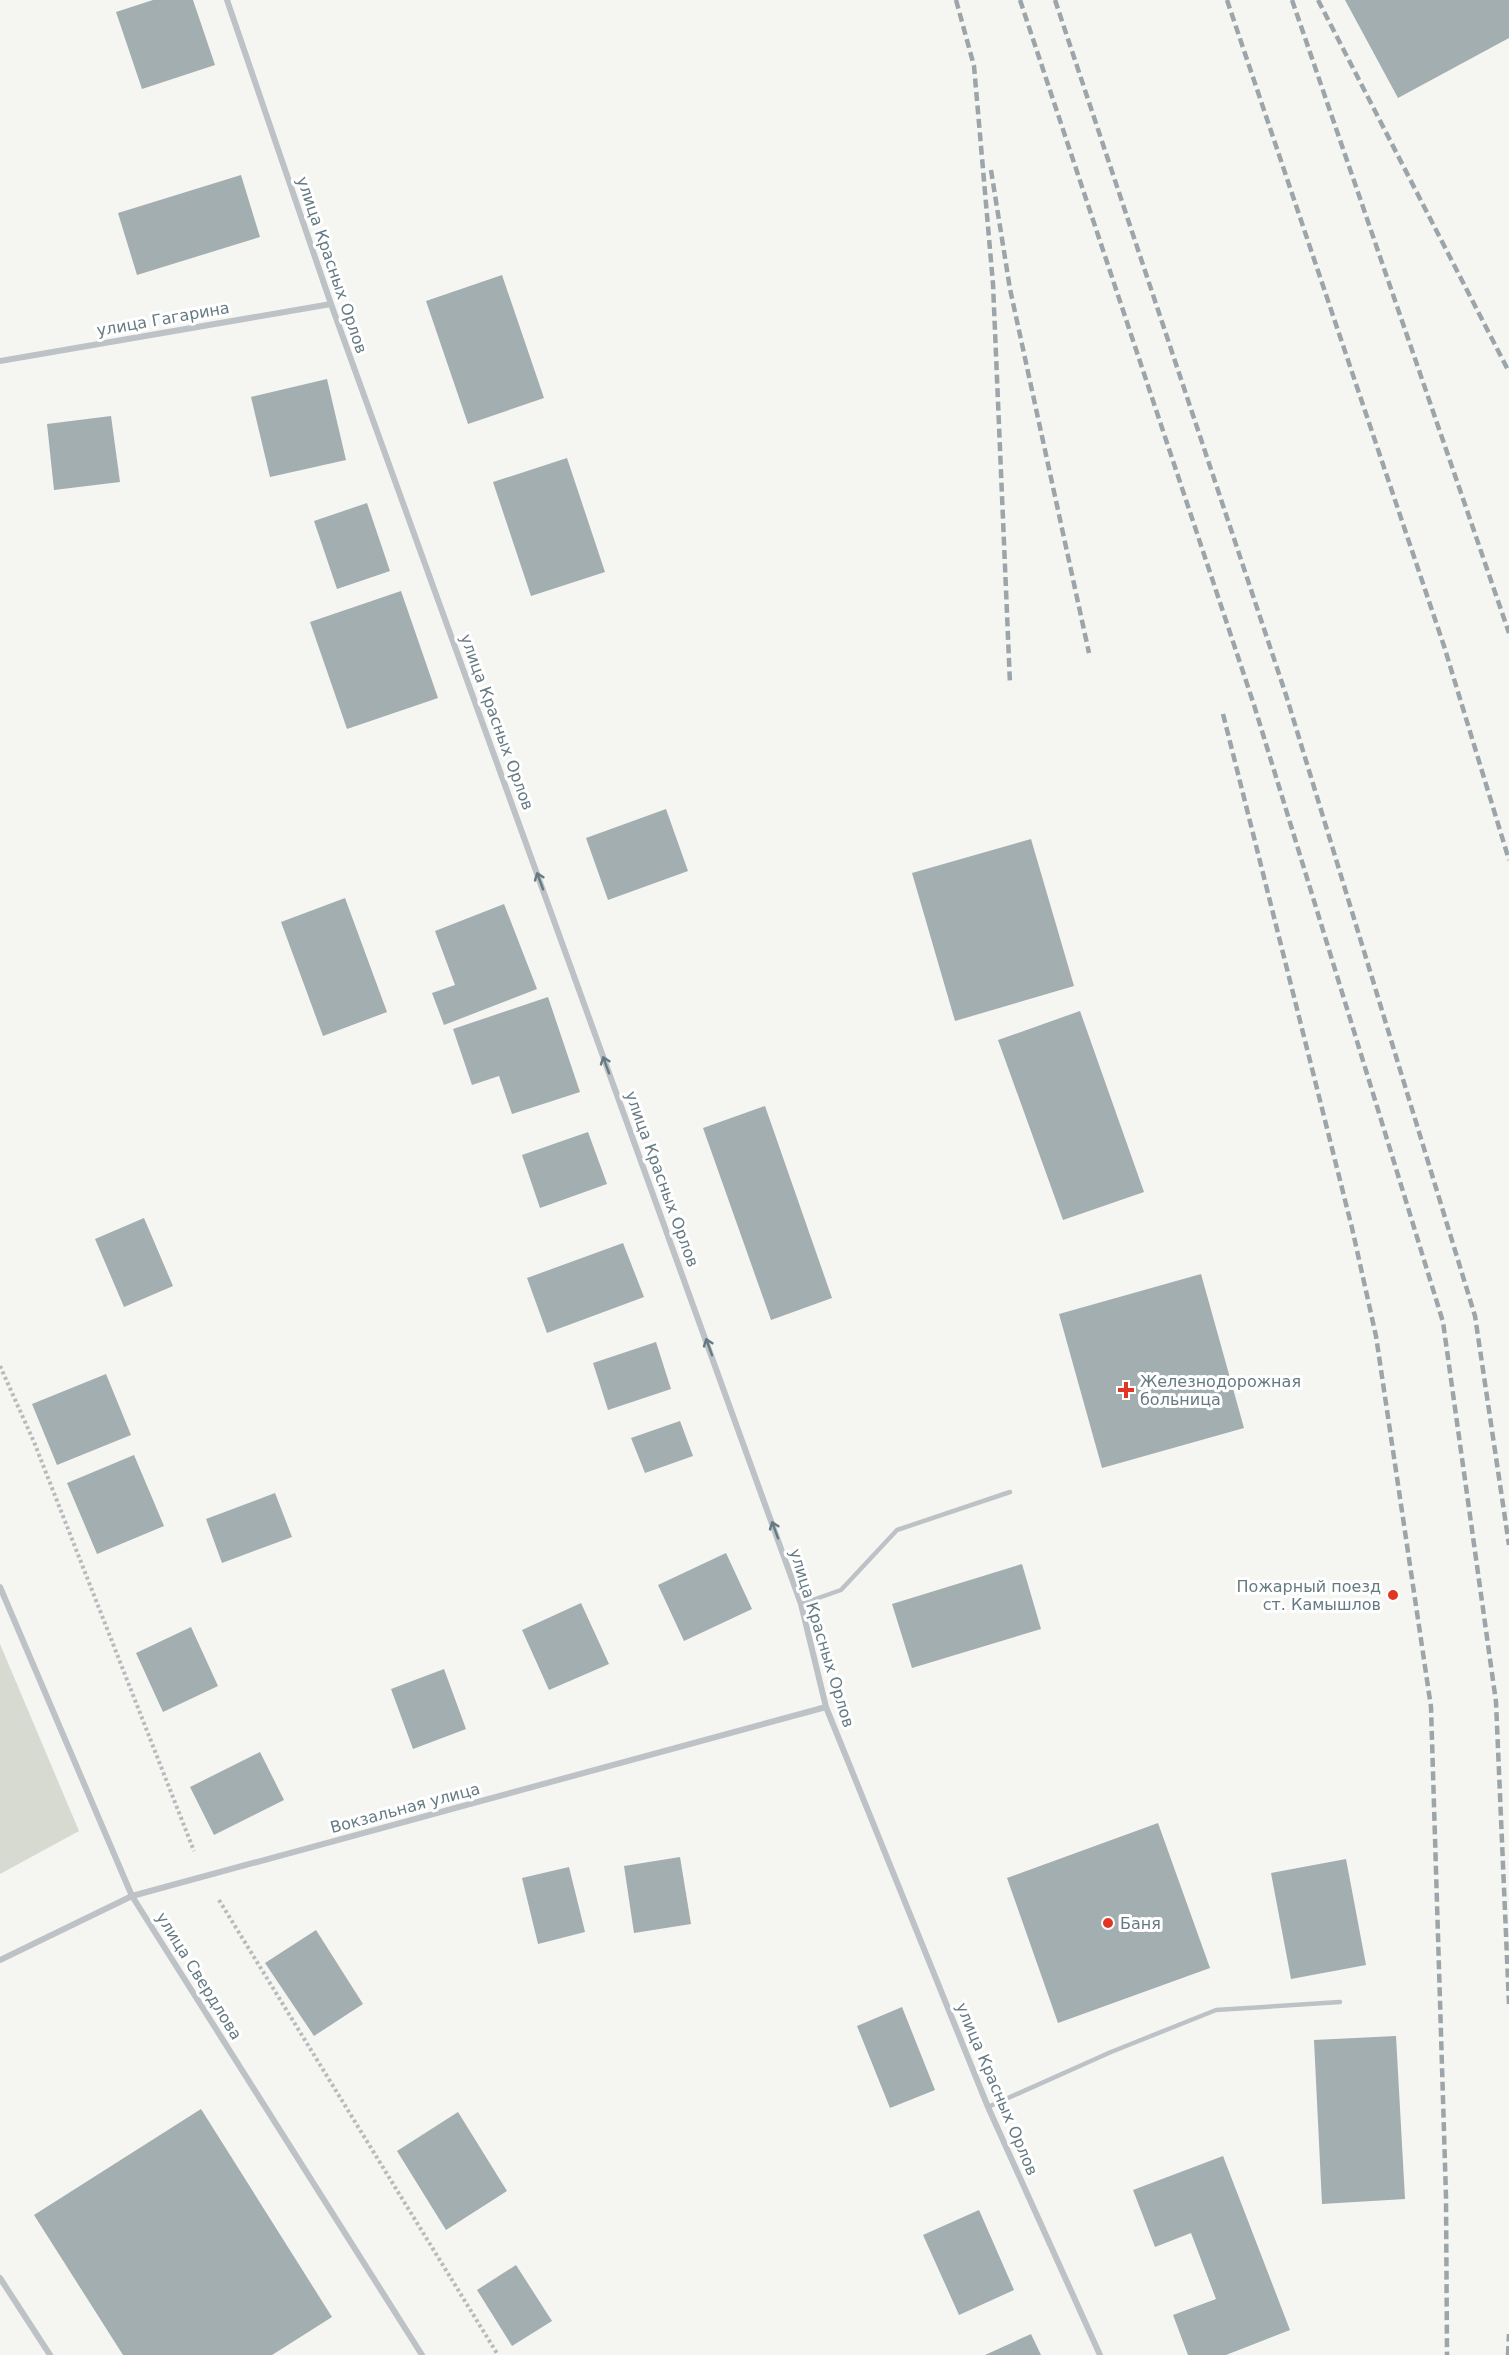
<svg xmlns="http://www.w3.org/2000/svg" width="1509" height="2355" viewBox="0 0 1509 2355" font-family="'DejaVu Sans',sans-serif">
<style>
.green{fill:#d6dad1}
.building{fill:#a3aeb1}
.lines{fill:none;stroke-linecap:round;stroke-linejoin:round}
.path{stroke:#b7bbbd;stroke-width:4;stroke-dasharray:3 3;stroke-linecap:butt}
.lane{stroke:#bcc2c5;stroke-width:4.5}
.street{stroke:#bcc2c5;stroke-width:6}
.rail{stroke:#9ca5a9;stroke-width:4.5;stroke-dasharray:9 4.5;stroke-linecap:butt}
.oneway{stroke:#657a83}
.poi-dot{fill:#e13626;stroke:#fff;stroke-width:2}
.labels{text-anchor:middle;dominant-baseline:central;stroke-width:6;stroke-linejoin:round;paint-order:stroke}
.street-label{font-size:16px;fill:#657a83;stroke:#fff}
.poi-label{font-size:16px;fill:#657a83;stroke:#fff;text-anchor:start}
</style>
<rect width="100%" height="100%" fill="#f5f5f2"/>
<path class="green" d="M0 1644 79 1831 0 1874Z"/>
<path class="building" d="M153 0H193L215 65 142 89 116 12Z
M1345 0H1509V38L1398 98Z
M241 175 260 237 137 275 118 213Z
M502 275 544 398 468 424 426 301Z
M327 379 346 460 270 477 251 397Z
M111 416 120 482 54 490 47 424Z
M567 458 605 572 531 596 493 482Z
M367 503 390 571 337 589 314 521Z
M401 591 438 698 347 729 310 622Z
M666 809 688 871 608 900 586 838Z
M1031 839 1074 986 955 1021 912 873Z
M345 898 387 1012 323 1036 281 922Z
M504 904 537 989 444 1025 432 993 455 985 435 931Z
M548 997 580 1092 512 1114 499 1076 472 1085 453 1029Z
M1080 1011 1144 1192 1063 1220 998 1040Z
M765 1106 832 1298 771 1320 703 1128Z
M588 1132 607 1184 540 1208 522 1155Z
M144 1218 173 1286 124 1307 95 1239Z
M623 1243 644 1297 547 1333 527 1278Z
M1201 1274 1244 1428 1102 1468 1059 1314Z
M656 1342 671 1389 608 1410 593 1363Z
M106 1374 131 1435 57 1465 32 1404Z
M680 1421 693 1456 645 1473 631 1438Z
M134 1455 164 1526 97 1554 67 1483Z
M275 1493 292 1537 222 1563 206 1519Z
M726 1553 752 1609 684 1641 658 1585Z
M1022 1564 1041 1629 912 1668 892 1604Z
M581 1603 609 1664 549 1690 522 1630Z
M191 1627 218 1686 163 1712 136 1653Z
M444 1669 466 1729 413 1749 391 1689Z
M260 1752 284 1800 214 1835 190 1787Z
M1158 1823 1210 1968 1058 2023 1007 1878Z
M680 1857 691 1924 634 1933 624 1866Z
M1346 1859 1366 1965 1291 1979 1271 1873Z
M569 1867 585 1932 538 1944 522 1878Z
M316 1930 363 2004 314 2036 265 1963Z
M902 2007 935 2090 890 2108 857 2026Z
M1396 2036 1405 2199 1322 2204 1314 2040Z
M201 2109 332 2317 272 2355H123L34 2215Z
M458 2112 507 2191 446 2230 397 2151Z
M1223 2156 1290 2330 1226 2355H1188L1173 2315 1216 2299 1191 2233 1155 2247 1133 2190Z
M979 2210 1014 2290 959 2315 923 2235Z
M516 2265 552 2321 512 2346 477 2290Z
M1031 2334 1041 2355H985Z"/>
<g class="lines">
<path class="path" d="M0 1366 34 1442 194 1851
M219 1900 498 2355"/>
<path class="lane" d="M801 1604 841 1590 897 1530 1010 1492
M988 2107 1111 2052 1216 2010 1340 2002"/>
<path class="street" d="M227 0 331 304 801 1604 826 1707 988 2107 1100 2355
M0 361 331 304
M0 1587 132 1896 422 2355
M0 1960 132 1896 826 1707
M0 2278 50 2355"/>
<path class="rail" d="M956 0 974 66 993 284 1010 684
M1020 0 1254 705 1443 1322 1496 1702 1509 2004
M1055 0 1286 695 1475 1316 1509 1545
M1227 0 1444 646 1509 860
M1292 0 1509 633
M1318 0 1509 372
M991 170 1010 289 1089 653
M1223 714 1352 1228 1376 1336 1431 1707 1446 2197 1447 2355
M1508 2355 1509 2334"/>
</g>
<defs><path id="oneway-shaft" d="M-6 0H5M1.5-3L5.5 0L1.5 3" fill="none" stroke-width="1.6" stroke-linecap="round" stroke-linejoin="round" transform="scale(1.5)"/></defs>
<g class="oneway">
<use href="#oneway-shaft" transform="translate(540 881) rotate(-110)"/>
<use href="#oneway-shaft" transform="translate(606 1065) rotate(-110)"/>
<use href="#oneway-shaft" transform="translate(709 1347) rotate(-110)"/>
<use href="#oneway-shaft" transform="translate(775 1530) rotate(-110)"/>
</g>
<g class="poi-dot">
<path d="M1123 1381h6v6h6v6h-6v6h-6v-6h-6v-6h6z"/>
<circle cx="1393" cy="1595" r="6"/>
<circle cx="1108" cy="1923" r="6"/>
</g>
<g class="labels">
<g class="street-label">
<text transform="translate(332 265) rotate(71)">улица Красных Орлов</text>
<text transform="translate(163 319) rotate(-10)">улица Гагарина</text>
<text transform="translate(497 722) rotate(70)">улица Красных Орлов</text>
<text transform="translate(662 1179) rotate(70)">улица Красных Орлов</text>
<text transform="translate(822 1638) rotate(73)">улица Красных Орлов</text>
<text transform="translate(405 1808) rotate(-15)">Вокзальная улица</text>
<text transform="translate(199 1976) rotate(58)">улица Свердлова</text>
<text transform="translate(997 2089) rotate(67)">улица Красных Орлов</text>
</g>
<g class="poi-label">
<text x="1140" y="1381">Железнодорожная<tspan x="1140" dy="18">больница</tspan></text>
<text x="1381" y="1586" text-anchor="end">Пожарный поезд<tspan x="1381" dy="18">ст. Камышлов</tspan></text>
<text x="1120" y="1923">Баня</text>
</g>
</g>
</svg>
